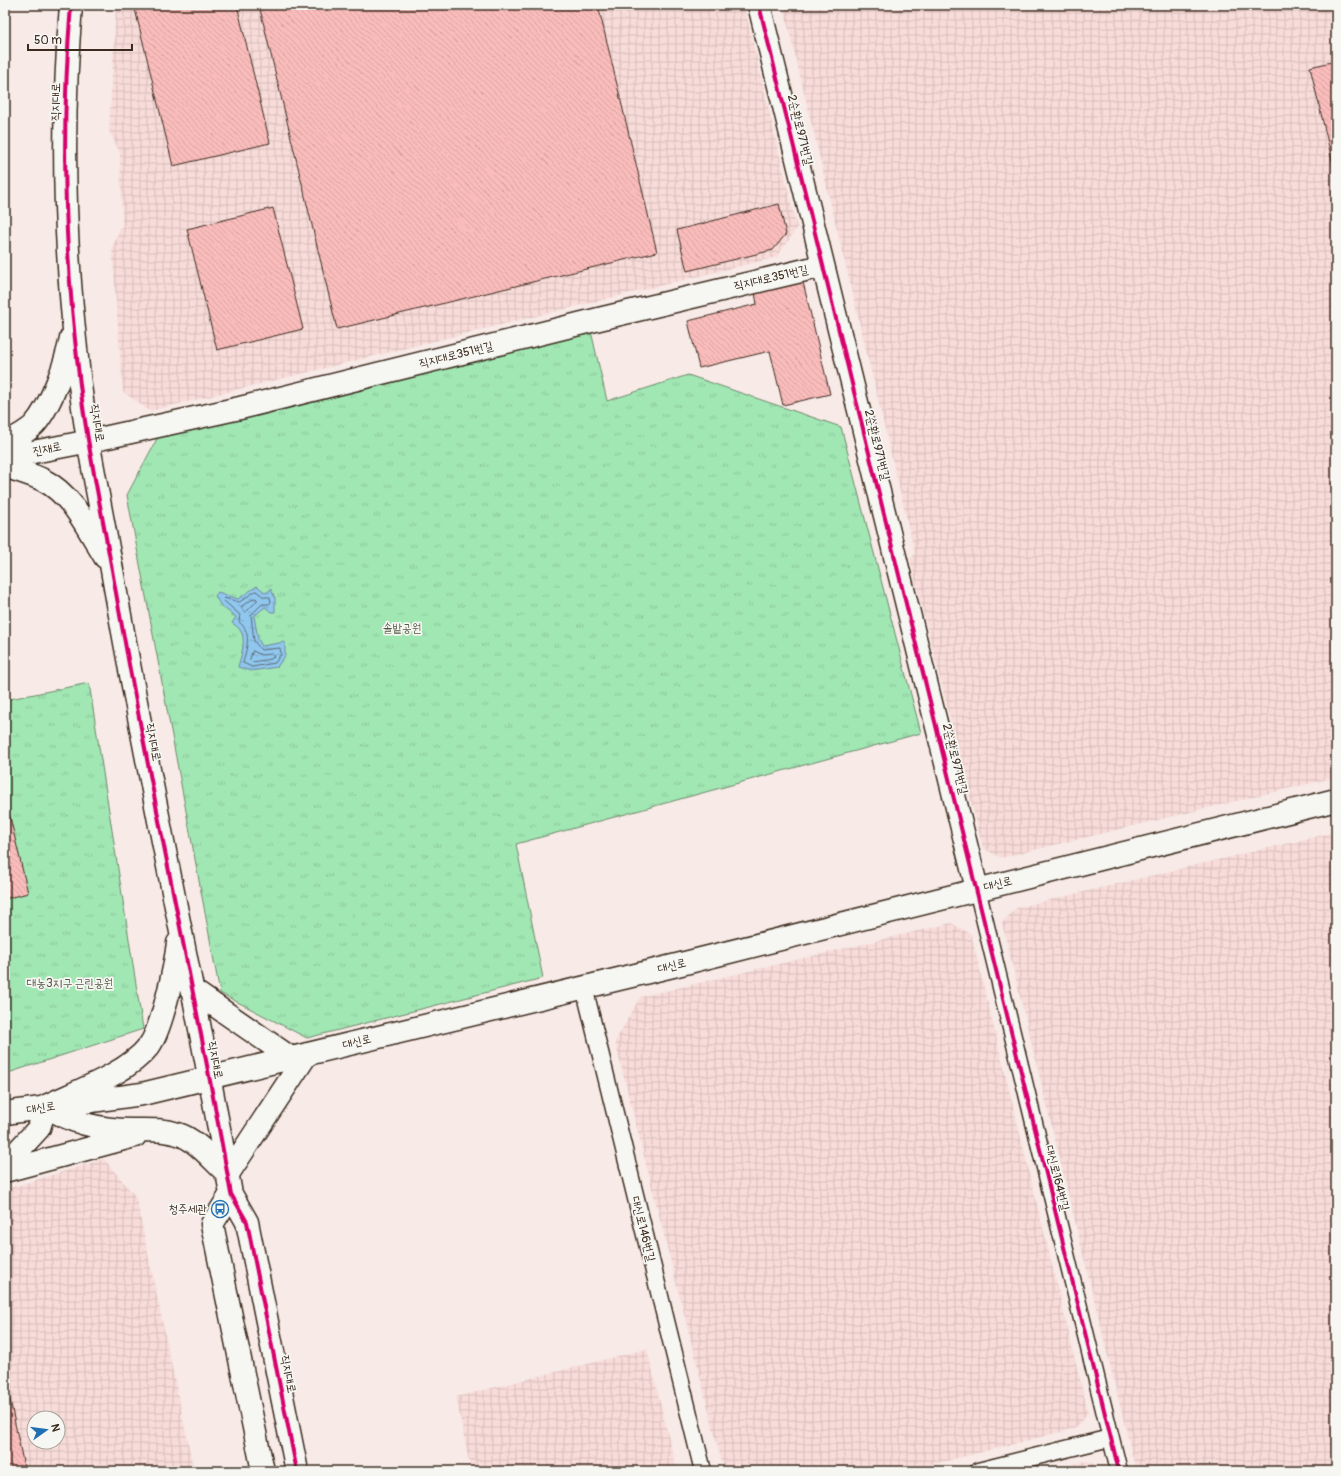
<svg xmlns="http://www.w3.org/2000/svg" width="1341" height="1476" viewBox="0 0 1341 1476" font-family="Pangolin,'Poor Story',sans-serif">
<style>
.industrial{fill:url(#industrial-grid);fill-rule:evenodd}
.park{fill:url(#park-tufts);stroke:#6e8869}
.water{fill:url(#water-ripples);stroke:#6e889b}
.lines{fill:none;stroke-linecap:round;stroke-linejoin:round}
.shore{stroke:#5d6972;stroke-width:1}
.building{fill:url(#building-back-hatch);stroke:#3b2a1e}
.street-casing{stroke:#3b2a1e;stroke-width:19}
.secondary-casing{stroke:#3b2a1e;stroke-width:25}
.street{stroke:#f6f6f2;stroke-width:16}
.secondary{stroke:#f6f6f2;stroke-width:22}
.cycleway-casing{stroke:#f6f6f2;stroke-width:6}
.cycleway{stroke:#d6006c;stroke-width:4}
.labels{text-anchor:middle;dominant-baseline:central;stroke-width:3.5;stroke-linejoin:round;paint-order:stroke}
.street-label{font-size:12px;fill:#3b2a1e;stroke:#f6f6f2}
.park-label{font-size:12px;fill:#545944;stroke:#f6f6f2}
.poi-label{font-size:12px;fill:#3b2a1e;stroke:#f6f6f2;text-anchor:end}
</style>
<defs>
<pattern id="industrial-grid" width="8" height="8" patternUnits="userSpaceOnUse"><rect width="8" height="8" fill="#f8dcda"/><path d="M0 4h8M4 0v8" fill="none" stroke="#d6bdbb"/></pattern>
<pattern id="park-tufts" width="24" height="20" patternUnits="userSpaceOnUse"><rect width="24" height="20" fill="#a1e7b4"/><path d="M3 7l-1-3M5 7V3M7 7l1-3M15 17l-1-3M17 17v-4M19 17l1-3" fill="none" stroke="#8cc69a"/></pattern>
<pattern id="water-ripples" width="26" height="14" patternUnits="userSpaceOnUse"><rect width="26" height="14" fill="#90c7ef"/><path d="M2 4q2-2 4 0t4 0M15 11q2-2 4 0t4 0" fill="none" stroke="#7dabcc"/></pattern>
<pattern id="building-back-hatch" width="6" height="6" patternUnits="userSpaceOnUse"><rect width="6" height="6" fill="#f9bcbb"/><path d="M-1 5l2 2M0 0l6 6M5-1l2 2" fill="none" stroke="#d6a2a0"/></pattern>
</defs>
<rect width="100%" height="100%" fill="#f7eae7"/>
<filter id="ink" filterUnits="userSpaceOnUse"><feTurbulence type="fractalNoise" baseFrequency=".025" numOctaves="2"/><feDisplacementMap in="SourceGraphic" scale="8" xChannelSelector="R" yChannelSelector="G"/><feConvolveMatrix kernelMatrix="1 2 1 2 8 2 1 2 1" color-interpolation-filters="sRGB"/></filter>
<g filter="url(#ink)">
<path class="industrial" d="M116 5H744L797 228 777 257 150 411 123 392 112 248 122 224 120 153 109 131Z
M783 5H1336V777L1001 858 983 848 910 560 915 554Z
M1335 832 1336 1471H1136L1002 923 1016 908Z
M951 923 971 934 1088 1412 1076 1428 907 1471H724L615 1042 640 997Z
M104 1159 136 1197 194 1471H5V1195L10 1188ZM34 1418H58V1442H34Z
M647 1349 677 1471H471L456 1397Z
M1087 1461 1102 1468V1471H1046Z"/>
<path class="park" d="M591 331 607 401 688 375 841 427 921 733 516 844 543 978 307 1038 220 993 127 495 159 435Z
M89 683 143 1029 5 1074V700Z"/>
<path class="water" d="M257 586 266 593 271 589 275 598V612H271L265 607 254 616 258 639 262 646 285 642V656L277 667 251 671 238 667C242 651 250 633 232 623L236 617 221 606 215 596 218 592 238 599Z"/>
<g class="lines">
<path class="shore" d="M256 591 264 597H270L271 602 269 604H262L251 615 254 641 261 650 280 648 281 654 275 663 252 667 243 663C246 649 253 633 239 622L240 615 223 600 225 598 239 602Z
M255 598 257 599V601L246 612H244L241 607Z
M253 651 261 655 272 654 274 656 271 659 252 662 250 660Z"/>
</g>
<path class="building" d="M134 5H237L270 143 173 166Z
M259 5H598L657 252 337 329Z
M1336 61V177L1310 67Z
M779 204 786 234 773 250 687 271 677 230Z
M273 208 303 329 217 350 187 229Z
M803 282 830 394 783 405 770 351 699 368 688 321 757 304 755 293Z
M5 796 28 893 5 899Z
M5 1376 25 1471H5Z"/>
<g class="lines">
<g class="street-casing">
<path id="street" d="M977 889 1119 1471
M584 987 703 1471
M978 1471 1110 1438"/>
</g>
<g class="secondary-casing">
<path id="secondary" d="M71 5C61 126 64 247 78 367 85 435 100 503 112 570 148 779 194 986 231 1194L247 1222 297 1471
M759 5 977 889
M5 443C15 438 26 433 34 425 51 406 66 363 71 338
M5 454 28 453 90 441 240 408 599 319 822 266
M5 466C18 471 31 474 43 480 73 495 88 530 105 557
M191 989 291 1058
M46 1106C72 1124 101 1130 133 1130 148 1130 163 1129 178 1134 196 1139 214 1162 228 1174
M5 1113 142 1094 677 965 1336 800
M5 1165 39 1128 46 1106C77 1091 127 1074 149 1046 162 1029 175 967 178 943
M5 1171 135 1136
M228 1174 307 1054
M231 1194 212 1224 263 1471"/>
</g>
<use href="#street" class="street"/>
<use href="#secondary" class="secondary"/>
<g class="cycleway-casing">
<path id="cycleway" d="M71 5C61 126 64 247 78 367 85 435 100 503 112 570 148 779 194 986 231 1194L247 1222 297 1471
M759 5 1119 1471"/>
</g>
<use href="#cycleway" class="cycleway"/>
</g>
</g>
<defs>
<g id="bus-ring" transform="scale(0.9)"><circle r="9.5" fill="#f6f6f2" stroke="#1f6fb2" stroke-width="1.5"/><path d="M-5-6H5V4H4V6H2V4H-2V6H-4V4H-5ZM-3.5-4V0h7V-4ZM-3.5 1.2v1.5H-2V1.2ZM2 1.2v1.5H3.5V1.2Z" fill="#1f6fb2"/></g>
</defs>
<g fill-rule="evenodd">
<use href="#bus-ring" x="220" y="1209"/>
</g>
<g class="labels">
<g class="street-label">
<text transform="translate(56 102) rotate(-89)">직지대로</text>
<text transform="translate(800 130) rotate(76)">2순환로971번길</text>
<text transform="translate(771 278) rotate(-13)">직지대로351번길</text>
<text transform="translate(456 355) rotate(-14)">직지대로351번길</text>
<text transform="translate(97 423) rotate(81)">직지대로</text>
<text transform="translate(877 445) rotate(76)">2순환로971번길</text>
<text transform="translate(47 449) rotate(-11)">진재로</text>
<text transform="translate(153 742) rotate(79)">직지대로</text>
<text transform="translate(955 759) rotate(76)">2순환로971번길</text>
<text transform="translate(998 884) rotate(-14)">대신로</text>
<text transform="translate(672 966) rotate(-14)">대신로</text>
<text transform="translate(357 1042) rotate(-14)">대신로</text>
<text transform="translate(215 1060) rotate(79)">직지대로</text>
<text transform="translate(41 1108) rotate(-9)">대신로</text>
<text transform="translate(1057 1178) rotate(76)">대신로164번길</text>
<text transform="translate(643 1229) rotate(76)">대신로146번길</text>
<text transform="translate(288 1374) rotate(79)">직지대로</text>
</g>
<g class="park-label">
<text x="402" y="628">솔밭공원</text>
<text x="70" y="983">대농3지구 근린공원</text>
</g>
<g class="poi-label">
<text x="207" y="1209">청주세관</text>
</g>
</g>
<rect width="1341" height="1476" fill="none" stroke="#f6f6f2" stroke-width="20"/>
<rect x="10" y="10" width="1321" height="1456" fill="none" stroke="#3b2a1e" stroke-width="1.5" filter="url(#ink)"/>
<g transform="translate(46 1430) rotate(76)"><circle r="19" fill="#f6f6f2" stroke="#aba49d"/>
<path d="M0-3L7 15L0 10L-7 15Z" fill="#1f6fb2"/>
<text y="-6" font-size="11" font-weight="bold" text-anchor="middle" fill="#3b2a1e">N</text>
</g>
<path d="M28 44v6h104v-6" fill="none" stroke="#3b2a1e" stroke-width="2"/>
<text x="34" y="44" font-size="12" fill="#3b2a1e" stroke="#f6f6f2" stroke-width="3" paint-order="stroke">50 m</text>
</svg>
